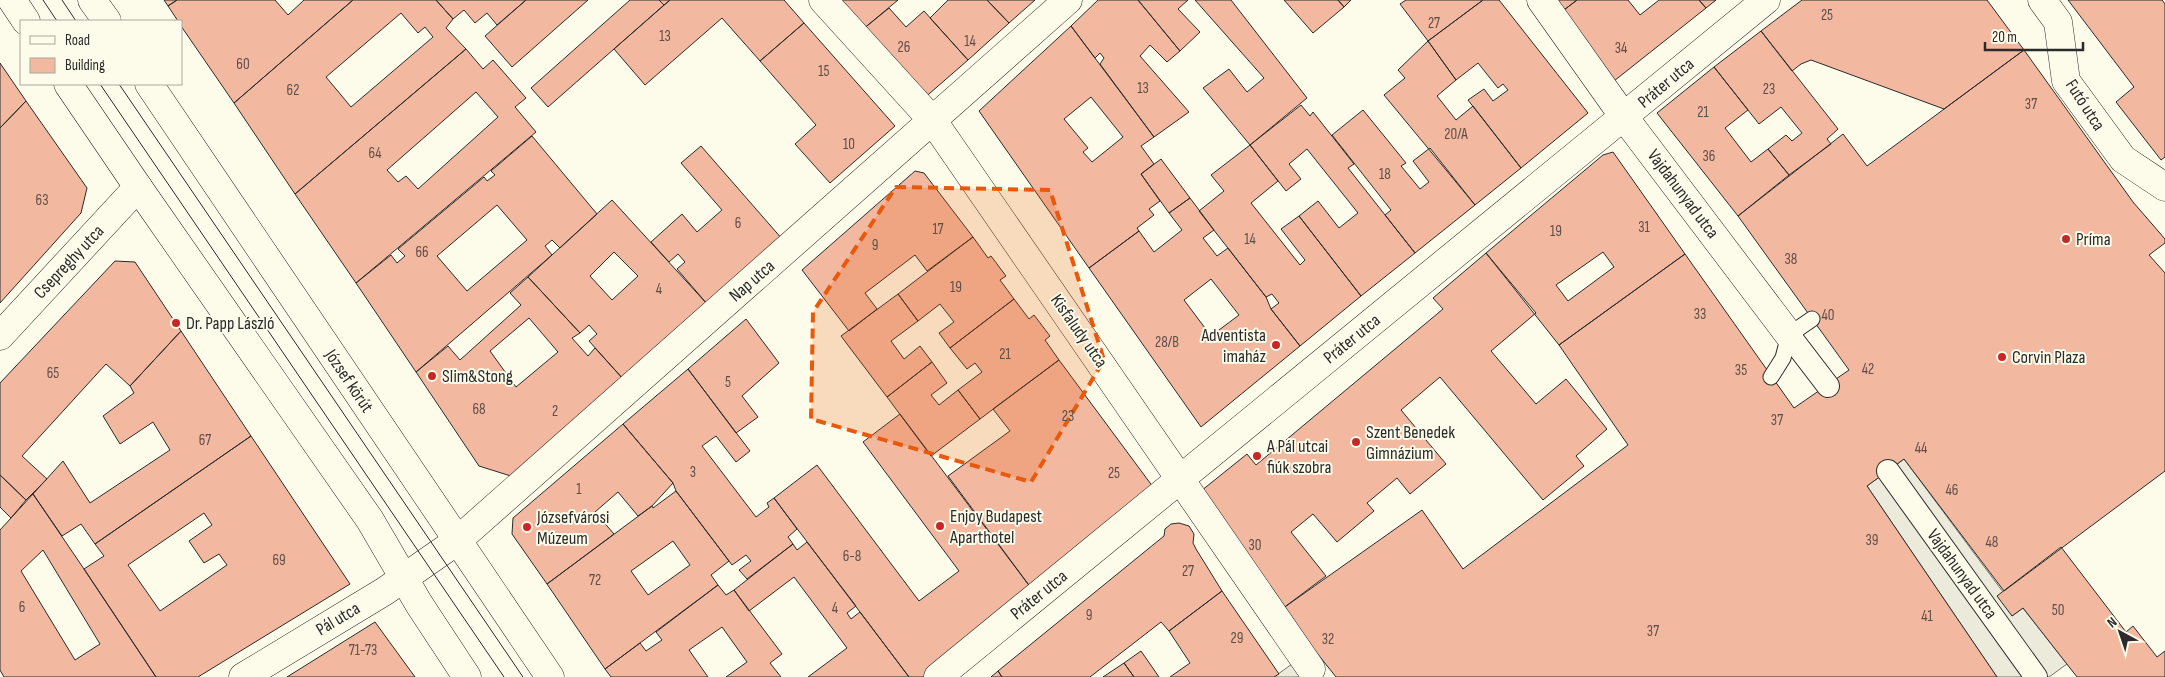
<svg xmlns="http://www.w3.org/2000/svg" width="2165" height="677" viewBox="0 0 2165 677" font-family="'Sofia Sans Condensed',sans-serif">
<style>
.parking{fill:#eceadb;stroke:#74746e}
.building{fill:#f2b8a0;stroke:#2b2b2b;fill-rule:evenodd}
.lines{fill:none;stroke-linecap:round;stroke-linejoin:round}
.service-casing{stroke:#2b2b2b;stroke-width:17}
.pedestrian-casing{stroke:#2b2b2b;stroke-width:24}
.minor-casing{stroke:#2b2b2b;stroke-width:29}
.secondary-casing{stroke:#2b2b2b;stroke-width:29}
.service{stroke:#fdfbea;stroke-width:15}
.pedestrian{stroke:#fdfbea;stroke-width:22}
.minor{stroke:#fdfbea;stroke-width:28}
.secondary{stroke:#fdfbea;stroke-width:28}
.tram{stroke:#2b2b2b;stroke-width:1}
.marked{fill:#e8590c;fill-opacity:0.2;stroke:#e8590c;stroke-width:4;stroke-dasharray:10 6;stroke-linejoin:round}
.poi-dot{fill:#c62828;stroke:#fdfbea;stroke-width:2}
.labels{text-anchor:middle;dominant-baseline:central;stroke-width:4;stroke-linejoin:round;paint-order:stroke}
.number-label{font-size:15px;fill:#5d4e48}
.street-label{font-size:18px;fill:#2b2b2b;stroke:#fdfbea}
.poi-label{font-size:18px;fill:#2b2b2b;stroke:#fdfbea;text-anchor:start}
</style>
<rect width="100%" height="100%" fill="#fdfbea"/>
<path class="parking" d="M1904 459 2003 592 2012 616 2023 608 2067 664 2049 677H1997L1867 486Z
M1303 656 1317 677H1274Z"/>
<path class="building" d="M164 0H177L168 6Z
M177 0H275L288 15 304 0H353L234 103 181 26V21H178L168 6Z
M353 0H436L453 19 446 28 466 49 295 194 234 103ZM401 13 418 33 425 27 433 37 351 107 326 77Z
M436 0H526L497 25 487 13 475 23 464 10 453 19Z
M526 0H588L512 67 485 36Z
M630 0H659L664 5 548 107 531 88Z
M659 0H670L664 5Z
M670 0H784L804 23 760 61 722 18 645 85 614 49Z
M836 0H898L862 30Z
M948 0H987L1009 23 968 60 930 18Z
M987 0H1035L1009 23Z
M1098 0H1138L1180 51 1167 62 1150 45 1140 56 1189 112 1154 137 1100 64 1104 58 1100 53 1095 58 1071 26Z
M1138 0H1188L1178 9 1200 32 1180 51Z
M1195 0H1231L1307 98 1250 145 1203 88 1229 69 1247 92 1264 78Z
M1284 0H1338L1344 7 1313 33Z
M1338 0H1351L1344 7Z
M1406 0H1483L1428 41 1400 4Z
M1483 0H1499L1588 113 1521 168 1468 100 1484 89 1493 101 1508 90 1503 84 1498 88 1478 63 1456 80 1428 41Z
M1550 0H1577L1560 13Z
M1577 0H1628L1640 15 1659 0H1699L1706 8 1614 81 1560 13Z
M1699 0H1716L1706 8Z
M1802 0H1987L2024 50 1944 109 1811 60 1801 64 1792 71 1761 31Z
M2068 0H2162L2165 4V157L2161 160 2116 102 2134 87Z
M889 8 906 27 924 11 968 60 922 100 862 30Z
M804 23 895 126 830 183 795 144 816 125 760 61Z
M1071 26 1154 137 1141 146 1154 164 1141 174 1160 201 1149 209 1154 215 1137 228 1139 231 1089 268 979 111ZM1091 97 1123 137 1092 162 1083 152 1088 148 1064 119Z
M1761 31 1838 129 1827 139 1831 144 1789 175 1768 149 1786 135 1792 141 1802 133 1781 107 1759 124 1714 67Z
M1428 41 1456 80 1437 96 1456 120 1473 106 1521 168 1475 205 1384 95 1405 78 1398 70Z
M466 49 483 69 493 60 526 98 515 107 536 132 356 283 295 194ZM476 92 498 117 418 189 406 176 398 182 387 170Z
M2024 50 2133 202 2165 239V243L2149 255 2165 273V471L2004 591 1904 459 1867 486 1997 677H1336L1282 609 1422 510 1463 569 1628 445 1559 345 1685 254 1794 408 1849 370 1738 216 1843 134 1867 166Z
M0 63 26 101 0 128Z
M1714 67 1748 110 1725 128 1751 162 1768 149 1789 175 1738 216 1657 113Z
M26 101 87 188 81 213 0 303V128Z
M1301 105 1310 116 1313 112 1354 164 1348 168 1415 253 1361 296 1299 216 1318 201 1339 228 1358 213 1307 149 1289 164 1301 179 1286 191 1250 145Z
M1363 110 1406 163 1401 166 1420 189 1429 182 1413 161 1430 148 1475 205 1415 253 1385 215 1391 210 1332 135Z
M532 136 597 214 560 248 552 240 545 246 552 255 416 372 356 283 391 255 397 263 405 256 398 249 484 177 487 181 495 175 491 171ZM497 205 527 240 467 291 437 256Z
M1250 145 1278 181 1251 203 1300 265 1305 260 1281 229 1299 216 1361 296 1300 346 1271 309 1279 303 1272 294 1266 297 1199 211 1224 191 1211 175Z
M701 146 783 240 708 305 677 269 685 262 678 254 669 262 651 242 682 214 697 232 722 210 681 163Z
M1613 152 1685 254 1559 345 1486 253 1603 155ZM1603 252 1614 267 1568 301 1556 285Z
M1161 159 1190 198 1169 213 1141 174Z
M915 171 924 173 973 237 927 271 915 255 865 293 877 309 849 331 802 270Z
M1190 198 1214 230 1203 238 1217 256 1228 248 1266 297 1271 309 1300 346 1201 427 1089 268 1139 231 1154 252 1182 230 1169 213ZM1211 279 1239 315 1211 336 1184 300Z
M612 200 708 305 624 380 589 341 597 334 589 325 580 333 528 277ZM614 252 638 276 612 300 590 276Z
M973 237 988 258 991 256 1006 276 1000 280 1014 299 950 348 939 333 954 322 940 304 918 321 898 294Z
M1486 253 1536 313 1491 351 1536 404 1566 379 1607 429 1576 456 1584 466 1543 500 1440 377 1401 410 1446 464 1410 494 1397 478 1367 503 1374 511 1337 542 1313 514 1291 532 1326 576 1282 609 1196 495 1247 454 1256 465 1443 309 1433 298Z
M115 261 135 262 181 331 130 386 106 364 22 456 47 479 26 500 0 475V383Z
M528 277 580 333 572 338 588 356 595 348 624 380 514 477 479 466 416 372 448 346 460 360 521 305 510 293ZM529 318 558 352 516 387 490 351Z
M898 294 918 321 891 341 904 359 920 346 932 362 887 397 841 336Z
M1014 299 1029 319 1034 315 1050 336 1045 340 1059 360 980 419 958 390 982 372 975 363 967 369 950 348Z
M746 319 779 363 742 396 758 417 736 433 688 369Z
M181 331 251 436 95 544 81 524 62 536 33 494 63 461 90 503 170 450 153 422 120 444 103 416 134 393 130 386Z
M1059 360 1156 491 1034 592 948 476 1010 431 993 409Z
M932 362 947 383 931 395 939 405 958 390 980 419 931 456 887 397Z
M688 369 750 451 736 462 716 436 702 446 756 517 769 507 767 503 774 498 797 529 788 537 793 544 747 579 739 570 751 561 746 555 732 565 676 491 673 483 623 424Z
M900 414 1034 592 925 677H909L774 498 817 465 919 601 959 571 863 442Z
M623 424 673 483 652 506 638 516 618 492 595 512 614 534 547 584 512 534 513 518Z
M251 436 350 584 198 677H156L84 569 104 556 95 544ZM204 513 212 525 189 541 204 563 219 554 227 565 160 611 128 565Z
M0 475 26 500 11 518 0 507Z
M676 491 729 561 711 575 718 585 605 669 547 584 652 506 653 508ZM673 541 690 565 648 595 631 571Z
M33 494 84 569 156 677H4L0 670V530ZM43 550 100 644 75 660 21 571Z
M1179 523 1189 526 1194 534 1193 543 1196 549 1222 591 1169 631 1161 622 1090 677H1002L998 671 1164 536 1165 529 1171 524Z
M807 542 856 606 847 613 851 619 860 612 909 677H808L847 648 794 577 749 611 734 590 793 544 797 550Z
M2061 547 2126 632 2133 626 2157 657 2165 651V677H2077L2023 608 2012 616 1997 596Z
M718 585 726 595 734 590 782 654 770 663 781 677H726L747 662 722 627 689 650 708 677H611L605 669 640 643 646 651 662 640 656 632Z
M1222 591 1279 674 1274 677H1170L1190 663 1169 631Z
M375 622 415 677H287Z
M1141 651 1159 677H1134L1124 663Z
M1124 663 1134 677H1103Z
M998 671 1002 677H991Z"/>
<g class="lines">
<g class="service-casing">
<path id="service" d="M1771 377 1783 358 1789 335 1812 319"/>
</g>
<g class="pedestrian-casing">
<path id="pedestrian" d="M1789 335 1828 386
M1888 471 2036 677"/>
</g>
<g class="minor-casing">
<path id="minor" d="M823 0 933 121 1311 669
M1541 0 1624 117 1789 335
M2042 0 2058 22 2066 81 2123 159 2165 187
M0 336 138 187
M243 677 385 591 457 541 1068 0
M938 677 1766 0"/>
</g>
<g class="secondary-casing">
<path id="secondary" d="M12 0 26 21
M92 0 107 21
M68 84 138 187 370 520 419 604 467 677
M149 84 550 677"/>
</g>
<use href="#service" class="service"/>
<use href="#pedestrian" class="pedestrian"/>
<use href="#minor" class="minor"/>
<use href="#secondary" class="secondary"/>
<path class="tram" d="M43 0 57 21
M62 0 76 21
M100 84 504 677
M119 84 523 677"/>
</g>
<path class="marked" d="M896 187 1050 190 1104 360 1031 482 811 419 813 312Z"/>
<g class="poi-dot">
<circle cx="2066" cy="239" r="5"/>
<circle cx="176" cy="323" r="5"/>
<circle cx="1276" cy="345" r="5"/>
<circle cx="2002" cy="357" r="5"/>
<circle cx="432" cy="376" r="5"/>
<circle cx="1356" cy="442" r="5"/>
<circle cx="1257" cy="456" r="5"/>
<circle cx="940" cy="526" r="5"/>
<circle cx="527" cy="527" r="5"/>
</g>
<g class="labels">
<g class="number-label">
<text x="1827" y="15">25</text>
<text x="1434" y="23">27</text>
<text x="665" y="36">13</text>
<text x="970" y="41">14</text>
<text x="904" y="47">26</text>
<text x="1621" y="48">34</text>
<text x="243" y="64">60</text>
<text x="824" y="71">15</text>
<text x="1143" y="88">13</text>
<text x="1769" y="89">23</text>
<text x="293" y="90">62</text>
<text x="2031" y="104">37</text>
<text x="1703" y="112">21</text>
<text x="1456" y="134">20/A</text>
<text x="849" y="144">10</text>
<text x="375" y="153">64</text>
<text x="1709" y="156">36</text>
<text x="1385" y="174">18</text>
<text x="42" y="200">63</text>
<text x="738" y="223">6</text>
<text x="1644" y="227">31</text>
<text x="938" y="229">17</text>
<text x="1556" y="231">19</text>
<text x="1250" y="239">14</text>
<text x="875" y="245">9</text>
<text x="422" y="252">66</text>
<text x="1791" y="259">38</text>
<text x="956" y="287">19</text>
<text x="659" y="289">4</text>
<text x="1700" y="314">33</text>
<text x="1828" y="315">40</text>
<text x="1167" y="342">28/B</text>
<text x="1005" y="354">21</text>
<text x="1868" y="369">42</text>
<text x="1741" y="370">35</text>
<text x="53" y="373">65</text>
<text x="728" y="382">5</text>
<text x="479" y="409">68</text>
<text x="555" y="411">2</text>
<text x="1068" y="416">23</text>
<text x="1777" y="420">37</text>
<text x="205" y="440">67</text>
<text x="1921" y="448">44</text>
<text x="693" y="472">3</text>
<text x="1114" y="473">25</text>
<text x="579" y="489">1</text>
<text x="1952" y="490">46</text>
<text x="1872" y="540">39</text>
<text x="1992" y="542">48</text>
<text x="1255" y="545">30</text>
<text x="852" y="556">6-8</text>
<text x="279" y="560">69</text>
<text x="1188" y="571">27</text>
<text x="595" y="580">72</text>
<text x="22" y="607">6</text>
<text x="835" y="608">4</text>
<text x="2058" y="610">50</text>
<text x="1089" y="615">9</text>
<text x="1927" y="616">41</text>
<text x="1653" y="631">37</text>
<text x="1237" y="638">29</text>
<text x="1328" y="639">32</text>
<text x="363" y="650">71-73</text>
</g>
<g class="street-label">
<text transform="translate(1666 83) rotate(-40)">Práter utca</text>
<text transform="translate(2085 105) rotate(57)">Futó utca</text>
<text transform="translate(1683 194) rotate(53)">Vajdahunyad utca</text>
<text transform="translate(69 262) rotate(-47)">Csepreghy utca</text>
<text transform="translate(752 281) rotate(-41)">Nap utca</text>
<text transform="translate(1079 331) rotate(55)">Kisfaludy utca</text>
<text transform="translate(1352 339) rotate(-39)">Práter utca</text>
<text transform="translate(349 381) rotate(56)">József körút</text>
<text transform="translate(1962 574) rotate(54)">Vajdahunyad utca</text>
<text transform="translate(1039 595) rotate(-39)">Práter utca</text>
<text transform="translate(338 619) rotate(-31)">Pál utca</text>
</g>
<g class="poi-label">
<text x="2076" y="239">Príma</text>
<text x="186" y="323">Dr. Papp László</text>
<text x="1266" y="335" text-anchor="end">Adventista<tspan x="1266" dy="21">imaház</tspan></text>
<text x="2012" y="357">Corvin Plaza</text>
<text x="442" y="376">Slim&amp;Stong</text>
<text x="1366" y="432">Szent Benedek<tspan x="1366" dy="21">Gimnázium</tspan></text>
<text x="1267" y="446">A Pál utcai<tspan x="1267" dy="21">fiúk szobra</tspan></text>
<text x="950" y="516">Enjoy Budapest<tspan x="950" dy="21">Aparthotel</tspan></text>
<text x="537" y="517">Józsefvárosi<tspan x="537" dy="21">Múzeum</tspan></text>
</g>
</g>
<rect x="20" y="20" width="162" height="65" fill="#fdfbea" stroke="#a9a89e"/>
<rect x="30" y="36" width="25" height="8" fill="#fdfbea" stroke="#a9a89e"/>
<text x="65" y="45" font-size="15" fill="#2b2b2b">Road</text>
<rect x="30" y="58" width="25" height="15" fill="#f2b8a0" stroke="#a9a89e"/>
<text x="65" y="70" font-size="15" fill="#2b2b2b">Building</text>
<g transform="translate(2120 632) rotate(320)" stroke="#fdfbea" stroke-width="4" paint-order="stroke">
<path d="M0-4L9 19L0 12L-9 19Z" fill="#2b2b2b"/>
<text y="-8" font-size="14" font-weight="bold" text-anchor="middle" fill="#2b2b2b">N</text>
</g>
<path d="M1985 42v8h98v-8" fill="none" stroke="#2b2b2b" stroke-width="2.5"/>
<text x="1992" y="42" font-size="15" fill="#2b2b2b" stroke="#fdfbea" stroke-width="4" paint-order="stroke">20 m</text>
</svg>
